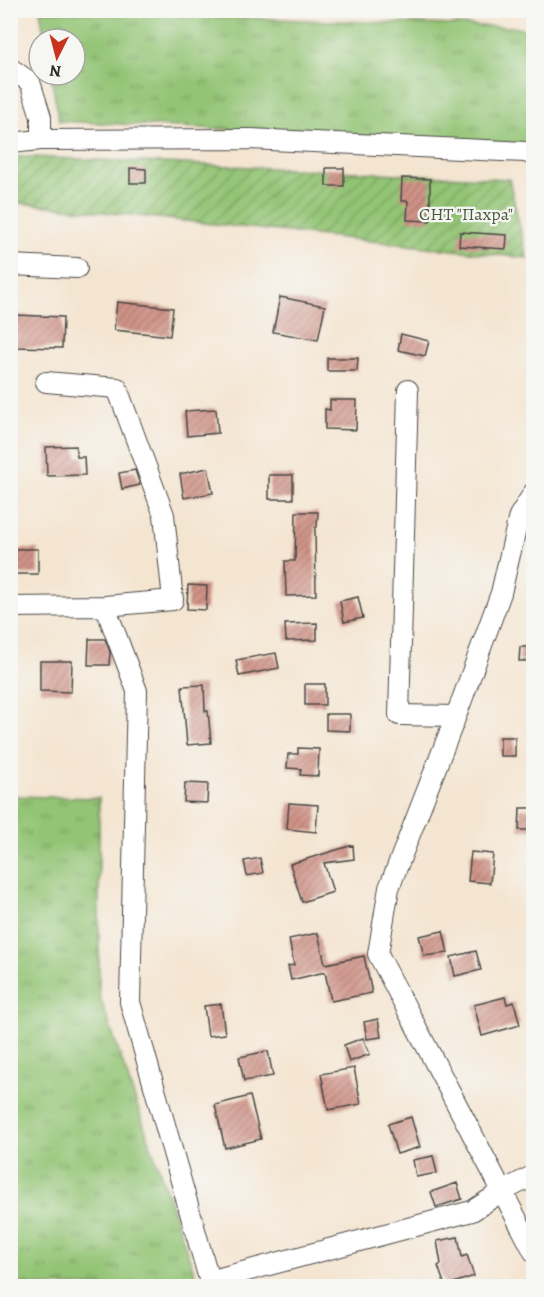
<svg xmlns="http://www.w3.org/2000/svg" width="544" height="1297" viewBox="0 0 544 1297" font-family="Alegreya,serif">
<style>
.grass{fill:url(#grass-tufts);stroke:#5f7850;stroke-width:1.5}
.garden{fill:url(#garden-furrows);stroke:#5f7850;stroke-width:1.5}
.building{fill:url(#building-hatch)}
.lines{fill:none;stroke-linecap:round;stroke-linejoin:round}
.minor-casing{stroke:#494744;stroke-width:22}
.path{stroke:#494744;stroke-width:3;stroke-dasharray:1.5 4.5;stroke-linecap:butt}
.minor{stroke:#fff;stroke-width:20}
.labels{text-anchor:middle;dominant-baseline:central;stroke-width:4.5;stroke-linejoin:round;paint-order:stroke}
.park-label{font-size:18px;fill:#4a5941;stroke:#f6f6f2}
</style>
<defs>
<pattern id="grass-tufts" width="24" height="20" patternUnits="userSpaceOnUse" patternTransform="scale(1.5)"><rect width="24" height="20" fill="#93c474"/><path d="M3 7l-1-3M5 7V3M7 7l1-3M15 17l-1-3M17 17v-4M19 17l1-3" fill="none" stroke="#789f5f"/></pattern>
<pattern id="garden-furrows" width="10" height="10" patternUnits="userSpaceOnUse" patternTransform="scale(1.5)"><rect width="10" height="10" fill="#93c474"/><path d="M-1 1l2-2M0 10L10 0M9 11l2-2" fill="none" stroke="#789f5f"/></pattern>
<pattern id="building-hatch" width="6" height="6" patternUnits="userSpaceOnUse" patternTransform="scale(1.5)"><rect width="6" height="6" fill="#d09387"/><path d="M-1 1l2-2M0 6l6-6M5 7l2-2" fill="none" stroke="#a9786f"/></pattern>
</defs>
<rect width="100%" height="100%" fill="#f6f6f2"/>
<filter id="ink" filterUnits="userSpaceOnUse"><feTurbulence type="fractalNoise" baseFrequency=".0167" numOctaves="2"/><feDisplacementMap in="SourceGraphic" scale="12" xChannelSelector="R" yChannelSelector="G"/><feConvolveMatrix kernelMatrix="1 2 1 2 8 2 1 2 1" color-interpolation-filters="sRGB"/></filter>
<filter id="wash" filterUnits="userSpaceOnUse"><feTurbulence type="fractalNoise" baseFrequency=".008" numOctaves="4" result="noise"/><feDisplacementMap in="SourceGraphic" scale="24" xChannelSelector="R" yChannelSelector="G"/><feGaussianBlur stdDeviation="1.35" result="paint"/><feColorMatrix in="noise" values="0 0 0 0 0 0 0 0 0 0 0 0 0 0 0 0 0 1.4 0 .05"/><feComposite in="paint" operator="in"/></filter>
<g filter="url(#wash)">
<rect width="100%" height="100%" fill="#f4e5d1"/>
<path class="grass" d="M40 11 512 27 533 31V145L59 121 51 75H75V39H45Z
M11 796 99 798V994L199 1286H11Z"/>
<path class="garden" d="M11 156 509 179 527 258 11 202Z"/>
<g id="blocks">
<path class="building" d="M130 168 146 169V183H130Z
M326 168H344V186H326Z
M402 178 430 179V221L407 220 408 201H401Z
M460 232 507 235 506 249 459 246Z
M280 297 325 306 318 340 273 332Z
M117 302 173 308 170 336 114 330Z
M15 315 63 317 62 348 14 347Z
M401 334 429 341 425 356 398 350Z
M327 358H358L357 371H327Z
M330 400H357L356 430 325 429V409L330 410Z
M216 409 218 433 187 436 185 411Z
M76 446 77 457H84L85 475 47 476 46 447Z
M208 468 213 493 184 498 180 474Z
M135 470 140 485 122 489 119 473Z
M269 475H293V499H269Z
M296 512H318L317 527 315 528 316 595 286 596 285 561H295Z
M10 549H38V574H10Z
M188 585 207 586 206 610 187 609Z
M358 597 363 618 344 622 340 601Z
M317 623V640L286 641 285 624Z
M89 639H105L110 652 109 665H88Z
M520 647H534V661H519Z
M276 653 279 668 239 676 236 660Z
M40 661H72L71 692 40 691Z
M305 684H325V705H305Z
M204 685 205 711H208L211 743 187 745 182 686Z
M326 714H350V731L326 730Z
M500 737H515V756H500Z
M298 748 319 749 318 776 300 775 301 769 287 768 288 754H298Z
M185 783 208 784 207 803 184 802Z
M289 803 318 805 316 832 287 829Z
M520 808H534V830H519Z
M353 845 354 859 324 863 333 892 302 902 290 864Z
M471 852 493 854 490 883 468 881Z
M260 858 263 873 247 876 244 861Z
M443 931 448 953 424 956 419 936Z
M318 933 325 964 364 956 372 993 331 1001 325 972 291 980 288 966 294 965 289 939Z
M476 951 481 970 455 976 451 957Z
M505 997 507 1004 514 1002 520 1025 482 1036 474 1005Z
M221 1004 225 1034 208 1036 204 1006Z
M378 1019 381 1037 367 1039 364 1022Z
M363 1038 370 1054 349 1062 344 1045Z
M268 1051 273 1076 244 1081 239 1057Z
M354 1068 361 1104 328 1110 321 1074Z
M250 1096 261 1139 225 1148 215 1105Z
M411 1117 420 1147 397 1154 388 1124Z
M433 1156 437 1173 416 1177 413 1160Z
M457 1183 462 1199 436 1207 431 1192Z
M458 1237 462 1257 467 1255 474 1276 445 1286 438 1266 441 1264 437 1241Z"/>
</g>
</g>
<g filter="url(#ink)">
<use href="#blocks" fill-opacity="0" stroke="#494744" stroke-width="1.5"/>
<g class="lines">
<g class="minor-casing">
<path id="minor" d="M10 68 30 82 41 117V140L250 139 525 152 534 155
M10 143 41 140
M10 265 77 268
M408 390 399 715 456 716
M534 492 519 516 501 593 456 716 389 888 378 954 534 1252
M105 606 137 691 130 1002 211 1286
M10 607 105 606 173 600 164 515 117 388 46 382
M209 1281 472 1211 501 1192 534 1175"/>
</g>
<path class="path" d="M182 1286 193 1284"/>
<use href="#minor" class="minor"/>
</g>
</g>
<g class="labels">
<g class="park-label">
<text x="466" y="214">СНТ "Пахра"</text>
</g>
</g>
<rect width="544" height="1297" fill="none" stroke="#f6f6f2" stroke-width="36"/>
<g transform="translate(57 57) rotate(186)"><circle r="28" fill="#f6f6f2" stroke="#a5a5a2" stroke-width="1.5"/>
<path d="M0-4.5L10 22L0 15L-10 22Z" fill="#c8321e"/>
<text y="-9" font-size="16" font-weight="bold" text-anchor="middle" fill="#2b2b2b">N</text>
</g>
</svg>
